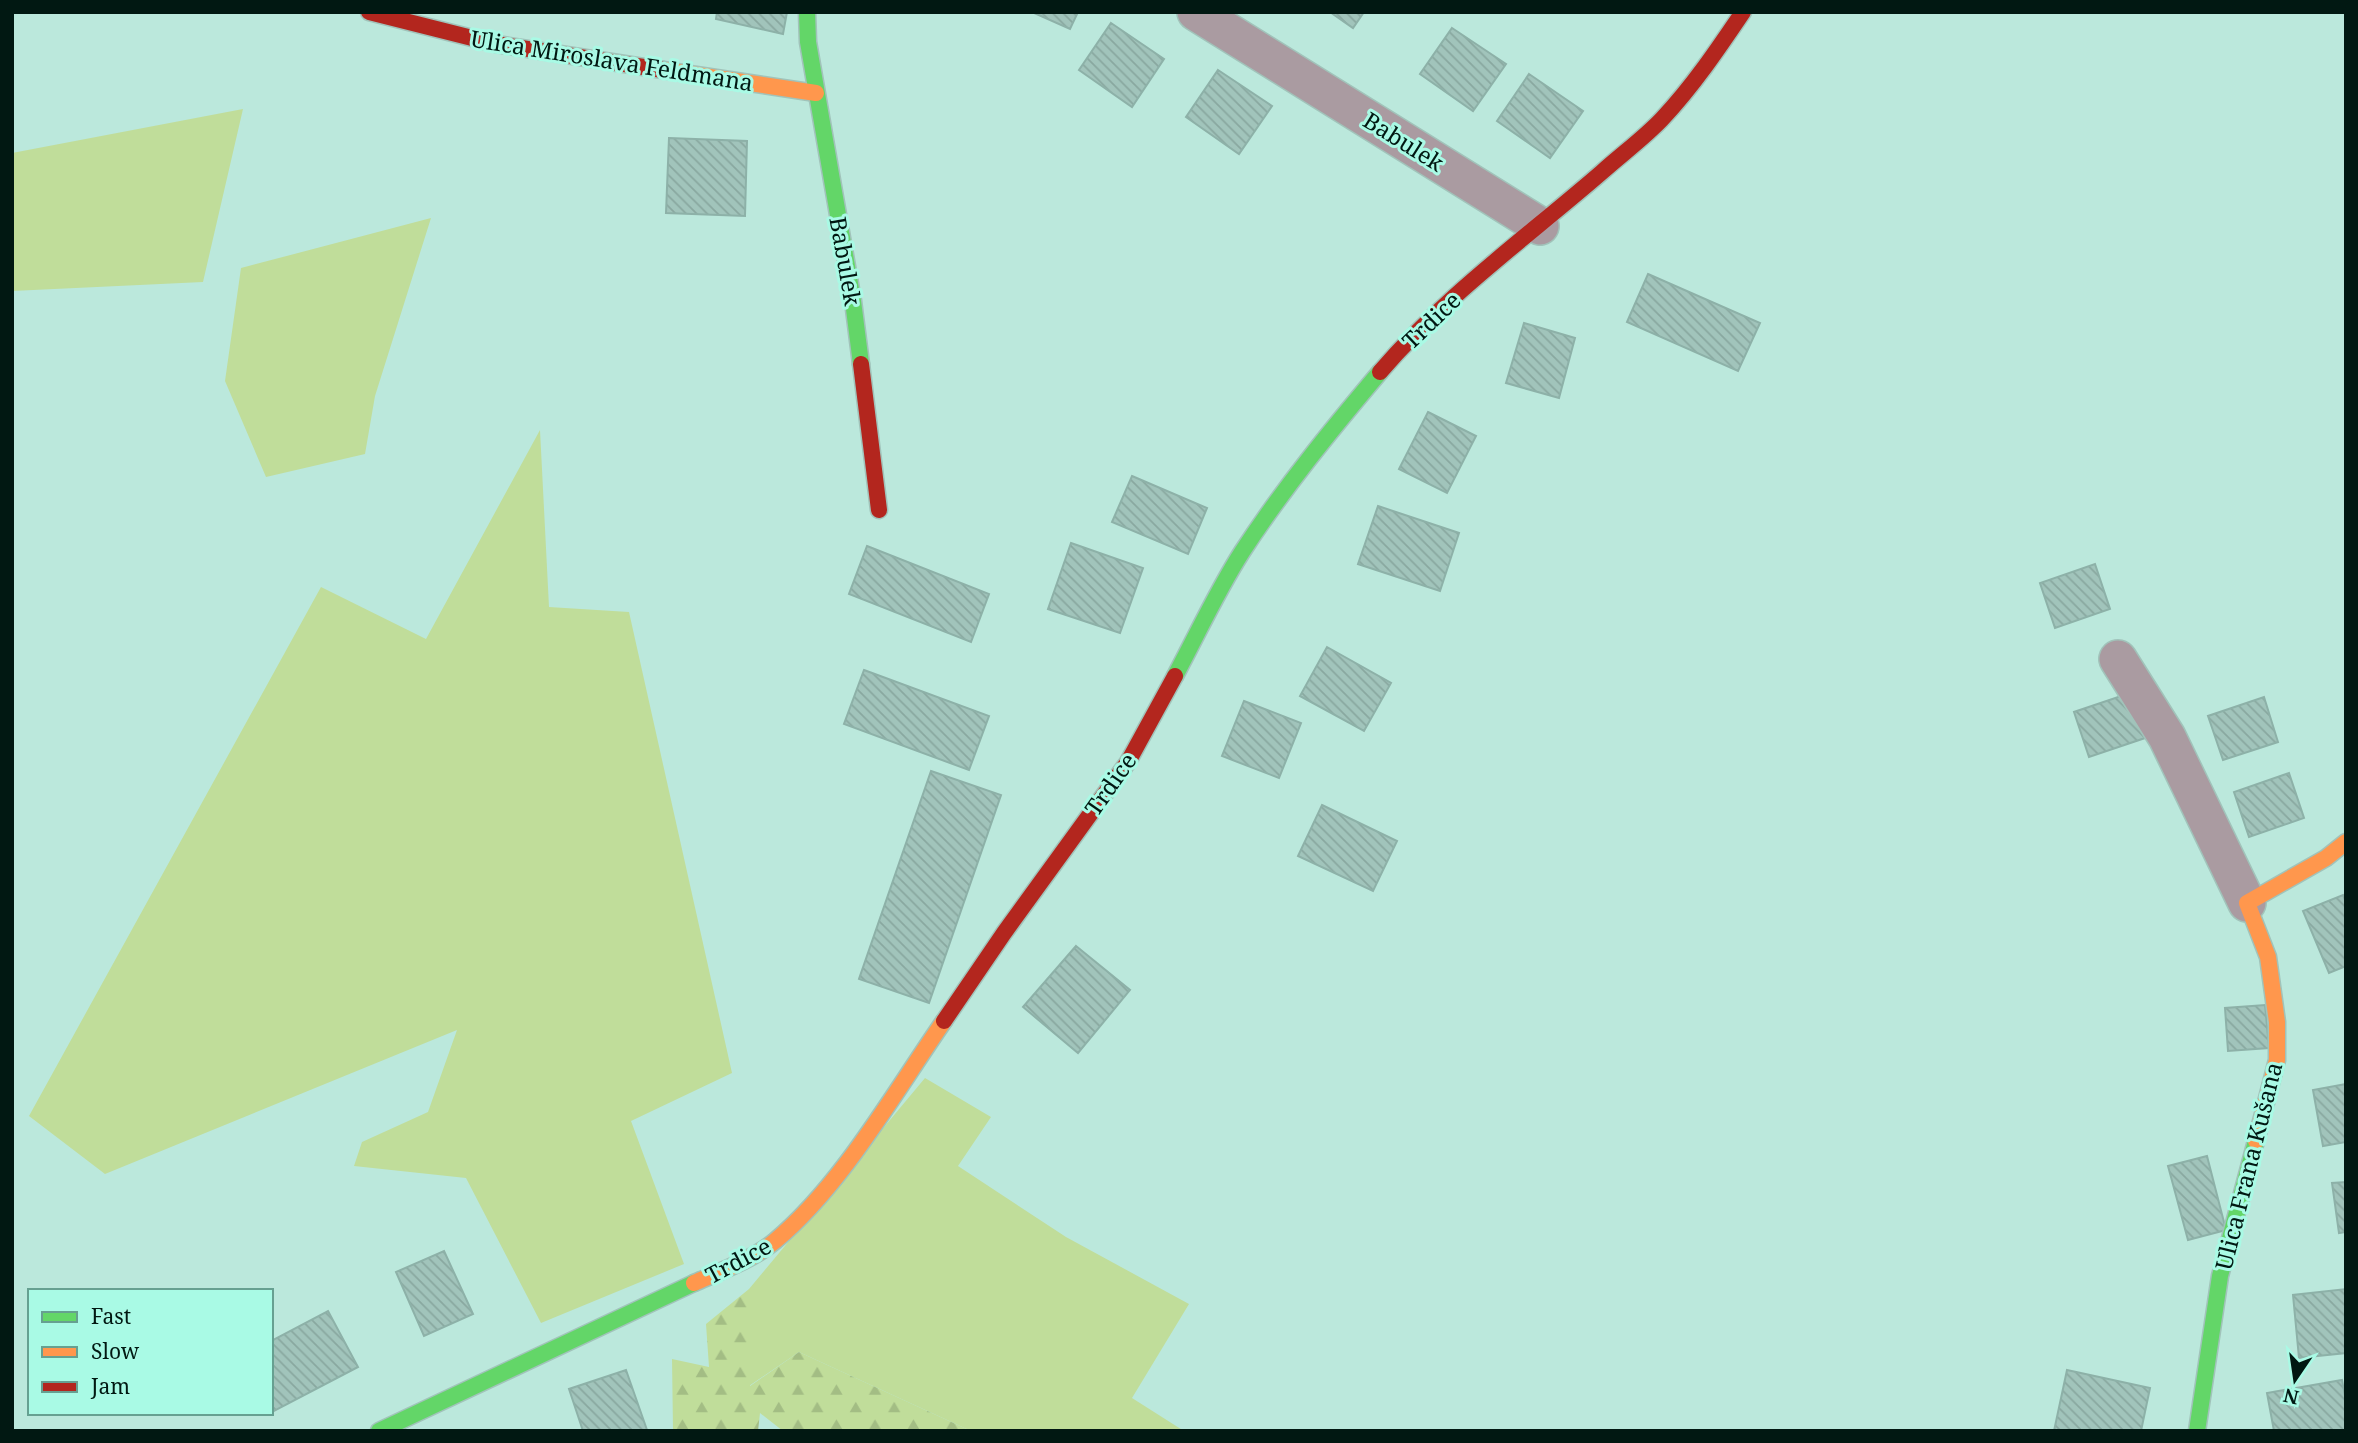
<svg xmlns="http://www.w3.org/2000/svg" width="2358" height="1443" viewBox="0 0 2358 1443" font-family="'Noto Serif',serif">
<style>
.green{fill:#c0dd9a}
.forest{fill:url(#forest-firs)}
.building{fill:url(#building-back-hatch);stroke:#8db1a8;stroke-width:2}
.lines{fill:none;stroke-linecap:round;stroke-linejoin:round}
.street-casing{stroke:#a1c3ba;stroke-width:40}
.fast-casing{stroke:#a1c3ba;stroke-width:19}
.slow-casing{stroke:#a1c3ba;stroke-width:19}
.jam-casing{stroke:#a1c3ba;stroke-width:19}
.street{stroke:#aa9ba1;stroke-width:37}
.fast{stroke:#63d668;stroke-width:16}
.slow{stroke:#ff974d;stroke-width:16}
.jam{stroke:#b3261e;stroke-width:16}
.labels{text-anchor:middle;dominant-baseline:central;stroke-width:6;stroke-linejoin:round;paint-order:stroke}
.street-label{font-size:23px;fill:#011812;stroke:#a9fae5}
</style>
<defs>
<pattern id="forest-firs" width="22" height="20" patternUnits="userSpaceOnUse" patternTransform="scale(1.75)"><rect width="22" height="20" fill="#c0dd9a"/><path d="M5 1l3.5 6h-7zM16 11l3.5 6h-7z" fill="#a3bd84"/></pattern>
<pattern id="building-back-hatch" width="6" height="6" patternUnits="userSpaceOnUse" patternTransform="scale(1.75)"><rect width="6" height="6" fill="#a1c4bb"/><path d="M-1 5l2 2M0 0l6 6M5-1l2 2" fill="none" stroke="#89a8a0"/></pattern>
</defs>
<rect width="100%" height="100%" fill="#bbe8dc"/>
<path class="green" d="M243 109 203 282 12 291V153Z
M431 218 375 396 365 454 266 477 225 381 241 268Z
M540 430 549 607 629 612 732 1073 631 1121 684 1264 541 1323 466 1178 354 1166 362 1142 428 1112 457 1030 105 1174 29 1116 321 587 426 639Z
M925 1078 991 1117 958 1166 1066 1237 1189 1304 1132 1398 1184 1431H971L799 1352 749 1386V1289Z"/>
<path class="forest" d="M749 1289 750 1386 799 1352 971 1431H783L760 1413 758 1431H673L672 1359 709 1367 706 1324Z"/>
<path class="building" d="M717 12H787L783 34 716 19Z
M1032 12H1078L1070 29Z
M1330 12H1364L1353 28Z
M1111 23 1164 59 1132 107 1079 70Z
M1452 28 1506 64 1473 111 1420 74Z
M1218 70 1272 106 1239 154 1186 117Z
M1529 74 1583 111 1550 158 1497 121Z
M669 138 747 141 745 216 666 213Z
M1648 274 1760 323 1738 371 1627 322Z
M1524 323 1575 338 1559 398 1506 383Z
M1428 412 1476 436 1447 493 1399 469Z
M1132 476 1207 508 1188 554 1112 522Z
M1378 506 1459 533 1440 591 1358 564Z
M1071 543 1143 568 1120 633 1048 609Z
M867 546 989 594 971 642 849 594Z
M2095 564 2110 609 2055 628 2040 583Z
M1327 647 1391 683 1364 731 1300 696Z
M864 670 989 716 969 770 844 724Z
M2130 693 2145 738 2089 757 2074 712Z
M2264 697 2278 742 2223 760 2208 716Z
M1244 701 1301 723 1279 778 1222 756Z
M931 771 1001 795 929 1003 859 979Z
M2289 773 2304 818 2249 837 2234 792Z
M1322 805 1397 841 1373 891 1298 856Z
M2343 895 2346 902V966L2329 973 2303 911Z
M1076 946 1130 990 1078 1053 1023 1007Z
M2265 1005 2269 1048 2228 1051 2225 1008Z
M2346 1084V1142L2323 1146 2313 1090Z
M2207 1156 2226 1230 2188 1240 2168 1166Z
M2346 1182V1232L2339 1233 2332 1183Z
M444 1251 473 1314 424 1336 396 1272Z
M2346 1289V1353L2299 1358 2293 1295Z
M328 1311 358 1367 274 1411 271 1405V1341Z
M626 1370 647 1430 583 1431 569 1389Z
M2067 1370 2150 1388 2141 1431H2054Z
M2342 1380 2346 1401V1431H2274L2267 1393Z"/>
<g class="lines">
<g class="street-casing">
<path id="street" d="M1196 12 1540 226
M2118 659 2167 737 2247 903"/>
</g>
<g class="fast-casing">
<path id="fast" d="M807 12 808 42 853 301 861 364
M1175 676C1197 635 1217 591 1242 552 1283 489 1331 430 1380 372
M379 1431 694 1283
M2197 1431 2220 1276 2256 1141"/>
</g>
<g class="slow-casing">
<path id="slow" d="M663 70 816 93
M2256 1141 2277 1060V1022L2268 957 2247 903 2326 858 2346 842
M694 1283C719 1272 754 1259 775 1241 842 1185 894 1093 944 1021"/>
</g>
<g class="jam-casing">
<path id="jam" d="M369 12 496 44 663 70
M861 364 879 510
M1380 372C1445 296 1527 237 1602 172 1622 154 1644 138 1662 119 1693 86 1718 49 1743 12
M944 1021 1004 933 1128 762 1175 676"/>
</g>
<use href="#street" class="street"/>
<use href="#fast" class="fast"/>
<use href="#slow" class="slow"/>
<use href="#jam" class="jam"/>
</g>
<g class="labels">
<g class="street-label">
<text transform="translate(612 60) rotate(9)">Ulica Miroslava Feldmana</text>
<text transform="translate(1404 141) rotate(32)">Babulek</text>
<text transform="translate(846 261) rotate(80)">Babulek</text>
<text transform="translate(1431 320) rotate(-44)">Trdice</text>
<text transform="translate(1110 784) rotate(-55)">Trdice</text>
<text transform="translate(2248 1166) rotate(-76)">Ulica Frana Kušana</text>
<text transform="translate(738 1260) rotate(-28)">Trdice</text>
</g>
</g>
<rect width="2358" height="1443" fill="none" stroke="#011812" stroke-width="28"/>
<rect x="28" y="1289" width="245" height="126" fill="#a9fae5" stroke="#66a091" stroke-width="2"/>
<rect x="42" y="1312" width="35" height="10" fill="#63d668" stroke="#66a091" stroke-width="2"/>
<text x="91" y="1324" font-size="21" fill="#011812">Fast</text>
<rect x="42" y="1347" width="35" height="10" fill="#ff974d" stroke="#66a091" stroke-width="2"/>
<text x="91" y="1359" font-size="21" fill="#011812">Slow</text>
<rect x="42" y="1382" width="35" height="10" fill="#b3261e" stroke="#66a091" stroke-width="2"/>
<text x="91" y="1394" font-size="21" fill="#011812">Jam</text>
<g transform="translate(2295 1380) rotate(193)" stroke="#a9fae5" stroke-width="5" paint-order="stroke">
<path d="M0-5L12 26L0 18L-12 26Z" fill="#011812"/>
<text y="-10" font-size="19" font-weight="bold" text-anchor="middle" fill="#011812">N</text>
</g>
</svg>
